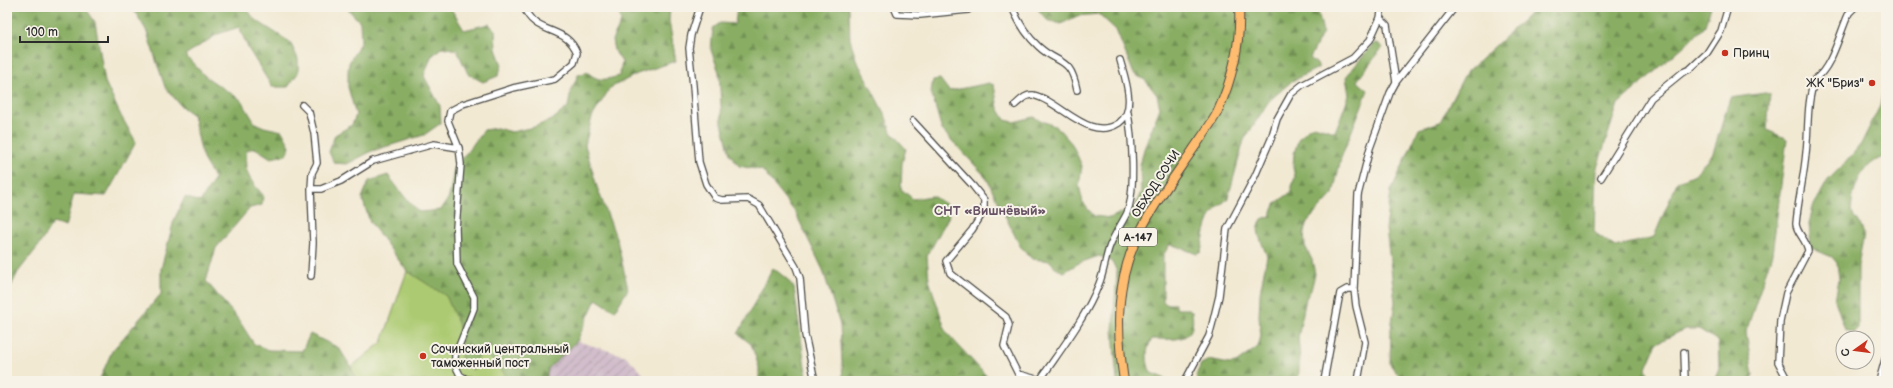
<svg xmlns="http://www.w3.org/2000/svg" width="1893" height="388" viewBox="0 0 1893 388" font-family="'Balsamiq Sans',sans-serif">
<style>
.industrial{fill:url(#industrial-furrows)}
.forest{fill:url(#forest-firs);stroke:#5a6c47}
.garden{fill:#acca71;stroke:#6c7a4e}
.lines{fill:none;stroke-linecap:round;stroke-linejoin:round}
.minor-casing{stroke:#494844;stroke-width:8}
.highway-casing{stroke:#494844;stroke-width:10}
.minor{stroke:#fff;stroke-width:5.5}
.highway{stroke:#fdbc70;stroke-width:8}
.poi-dot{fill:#c8321e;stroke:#f7f3e8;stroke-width:1.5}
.labels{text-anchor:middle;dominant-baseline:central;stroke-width:4;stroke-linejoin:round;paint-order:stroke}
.shield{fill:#f7f3e8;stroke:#686764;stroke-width:1}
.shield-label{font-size:11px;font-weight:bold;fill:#2b2b2b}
.poi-label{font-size:12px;fill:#2b2b2b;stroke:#f7f3e8;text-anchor:start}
.street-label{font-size:12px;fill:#2b2b2b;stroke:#f7f3e8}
.neighbourhood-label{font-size:13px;font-weight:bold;fill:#685366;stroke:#f7f3e8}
</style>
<defs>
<pattern id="industrial-furrows" width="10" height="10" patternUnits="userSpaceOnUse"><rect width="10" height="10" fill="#d1bdcb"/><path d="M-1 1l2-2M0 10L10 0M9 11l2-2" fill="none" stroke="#aa9aa5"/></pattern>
<pattern id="forest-firs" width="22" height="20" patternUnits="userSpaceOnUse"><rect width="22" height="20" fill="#89ae63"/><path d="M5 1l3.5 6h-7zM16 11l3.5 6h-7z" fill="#708e52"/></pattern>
</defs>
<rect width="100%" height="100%" fill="#f7f3e8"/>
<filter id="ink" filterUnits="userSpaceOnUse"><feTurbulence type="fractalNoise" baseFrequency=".025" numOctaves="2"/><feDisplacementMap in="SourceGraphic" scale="8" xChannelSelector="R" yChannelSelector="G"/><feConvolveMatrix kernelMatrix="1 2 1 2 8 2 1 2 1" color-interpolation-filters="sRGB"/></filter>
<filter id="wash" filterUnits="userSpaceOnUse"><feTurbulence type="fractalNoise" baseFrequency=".012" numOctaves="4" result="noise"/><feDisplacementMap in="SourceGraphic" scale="16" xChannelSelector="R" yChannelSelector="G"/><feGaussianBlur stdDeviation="0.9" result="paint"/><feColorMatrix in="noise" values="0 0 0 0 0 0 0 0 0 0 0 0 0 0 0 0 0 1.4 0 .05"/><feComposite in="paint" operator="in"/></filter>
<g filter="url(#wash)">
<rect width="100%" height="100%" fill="#f2e9d3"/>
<path class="industrial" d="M577 341 626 356 650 381H546L548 369Z"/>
<path class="forest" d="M7 7H85L95 22 105 82 121 116 136 142 106 196 74 194 65 227 53 223 37 248 18 272 7 295Z
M132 7H246L254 19 290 42 298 59V73L288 87H272L248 48 239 27 218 34 185 55 206 77 241 100 255 123 264 127 282 131 290 146 286 155 271 158 255 148 247 150C243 172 249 179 263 195L262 205 250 208 216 248 206 281 238 319 254 344 269 350 302 351 310 334 339 348 351 367 357 381H99L112 351 161 294V269L174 220 185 197 200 202 215 179 203 159 193 115 182 107 165 87 146 30Z
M346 7H450L464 30 489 24 495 30 496 49 502 65 498 76 483 82 468 74 457 50 442 47 431 57 424 76 440 106 441 123 424 135 372 151 347 164 334 163 329 152 335 135 352 125 356 115 348 87V71L349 63 361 41 360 22Z
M619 7H670L669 21 676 61 637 74 610 88 592 117 585 145 597 187 617 240 628 289 615 311 596 299 577 341 548 369 546 381H508L495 361 480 353 473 370 466 365 461 357 463 345 458 323 446 296 407 271 370 222 362 198 369 181 388 175 404 196 419 212 441 210 449 197 454 169 484 130 497 128 512 132 534 127 552 120 568 107 571 91 578 75 587 72C599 82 604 80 619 76L622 62 614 50 612 40 621 23Z
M737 7H849L850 39 856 59 886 117 891 132 906 149 902 163 901 189 913 199 932 196 946 204 949 216 927 256 929 280 946 332 991 381H843L840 325 823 270 795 212 762 170 739 166 730 154 722 123 719 72 711 50 713 28 720 23 735 24Z
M1036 7H1317L1323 32 1310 58 1318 65V68L1292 81 1269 101 1244 140 1228 198C1224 203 1219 205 1215 210 1205 221 1204 239 1201 252L1197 254 1173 245H1169L1163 256V301L1166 304H1175L1177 309H1189L1192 312C1197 344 1175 339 1152 339 1145 349 1146 363 1151 373L1171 381H1117L1113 330 1117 272 1112 261 1099 256 1079 263 1064 272 1057 269 1050 261 1032 259 1020 246 986 177 942 130 931 92 933 80 940 79 949 91 989 83 994 85 998 108 1005 120 1014 122 1033 117 1057 127 1072 144 1082 166 1079 185 1083 203 1094 216 1110 218 1135 206 1141 192 1140 165 1144 149 1160 108 1157 95 1145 80 1134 74 1116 30 1099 14 1077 16 1061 24 1047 20Z
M1537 7H1711L1704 28 1618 104 1596 171 1594 232 1615 247 1654 237 1677 182 1695 174 1713 153 1730 98 1765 93 1770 94 1767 130 1787 139 1772 254 1746 332 1753 375 1749 381H1714L1719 369 1718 341 1699 329H1685L1657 343 1646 368 1650 381H1408L1398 375 1390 364 1391 329 1395 302 1386 229 1391 191 1419 129 1440 122 1465 74Z
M1378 43 1382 48 1357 81 1368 90 1341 158 1333 194 1307 222 1304 232 1305 246 1312 260 1315 274 1311 290 1306 298 1298 338 1300 358 1298 381H1197V373L1201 364 1209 360 1229 364 1236 363 1258 347 1261 336 1259 317 1260 293 1267 256 1259 236 1258 228 1262 219 1270 216 1276 203 1290 193 1295 177 1293 167 1294 153 1299 138 1309 128 1314 126 1335 132 1349 95 1346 77 1373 44Z
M1886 46V156C1861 164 1853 186 1851 211L1859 222 1864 234 1858 265V328L1853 333 1845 330 1835 300 1839 279 1837 263 1832 257 1811 248 1809 223 1813 207 1828 180 1846 162 1861 144 1880 106 1886 73 1884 64Z
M773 268 787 279 794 288 807 381H759V367L751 344 738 334Z"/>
<path class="garden" d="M407 271 446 296 458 323 463 345 461 357 466 365 473 370 480 353C493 357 503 369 508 381H357L351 367 382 342Z"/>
</g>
<g filter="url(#ink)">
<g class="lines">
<g class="minor-casing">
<path id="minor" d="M700 7 691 35 689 48 693 86 699 162 706 184 715 198 722 200 748 199 759 205 796 267 800 278 805 335 815 381
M894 7 897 14 920 15 968 10 972 7
M1012 7C1018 21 1026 35 1038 46 1059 66 1070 55 1077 90
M1380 18 1387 25 1396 82
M302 105 309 112 314 133 317 163 312 173 311 189 313 243 311 276
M1015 105C1020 101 1025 94 1033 95 1061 101 1089 143 1119 123 1137 110 1125 78 1120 60
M913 121 973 186 984 200V211L972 230 946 261 950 273 1006 317 1009 325 1004 346 1018 374 1044 381
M1601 178 1651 98 1683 72 1690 69 1707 53 1721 31 1728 7
M311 189H321L341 181 373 161 434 144 459 148
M1684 352 1685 381
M1040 380C1061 349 1085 319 1099 284 1104 272 1105 260 1109 248 1113 236 1121 225 1127 213 1136 191 1132 137 1128 113
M478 381 466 379 460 375 455 365V356L474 308V297L457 264 456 228 461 164 459 148 448 121 450 111 463 104 513 88 555 79 574 63 577 53C567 25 534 36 524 7
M1185 381 1209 336 1212 325 1219 296 1227 229 1255 176 1271 139 1277 119 1291 94 1302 85 1353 58 1370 40 1380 18 1382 7
M1324 381 1340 293 1347 289H1354
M1358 381 1365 342 1356 306 1354 289 1358 195 1370 148 1390 93 1396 82 1455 7
M1788 381 1778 362 1780 321 1786 293 1808 251C1807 240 1797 234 1796 224 1798 200 1804 177 1806 153 1809 128 1806 103 1815 79 1832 68 1840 32 1849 13L1855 7
M1879 381 1886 356"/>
</g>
<g class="highway-casing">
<path id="highway" d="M1124 381C1116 329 1115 278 1141 230 1155 202 1174 177 1192 151 1200 139 1210 126 1217 113 1232 81 1241 43 1239 7"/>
</g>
<use href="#minor" class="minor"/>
<use href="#highway" class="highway"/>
</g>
</g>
<g class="poi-dot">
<circle cx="1725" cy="53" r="4"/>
<circle cx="1872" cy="83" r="4"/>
<circle cx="423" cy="356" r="4"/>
</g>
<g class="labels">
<rect class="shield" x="1119" y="228" width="38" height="18" rx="3"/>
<g class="shield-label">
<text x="1138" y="237">А-147</text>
</g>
<g class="poi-label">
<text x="1733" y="53">Принц</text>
<text x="1864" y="83" text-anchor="end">ЖК "Бриз"</text>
<text x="431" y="349">Сочинский центральный<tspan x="431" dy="14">таможенный пост</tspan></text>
</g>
<g class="street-label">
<text transform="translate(1156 184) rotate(-57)">ОБХОД СОЧИ</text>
</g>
<g class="neighbourhood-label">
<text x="990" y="211">СНТ «Вишнёвый»</text>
</g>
</g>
<rect width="1893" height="388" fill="none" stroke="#f7f3e8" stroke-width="24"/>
<g transform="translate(1855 350) rotate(256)"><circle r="19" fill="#f7f3e8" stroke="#a5a39c"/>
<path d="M0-3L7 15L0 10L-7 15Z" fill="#c8321e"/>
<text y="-6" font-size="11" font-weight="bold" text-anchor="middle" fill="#2b2b2b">С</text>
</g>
<path d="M20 36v6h88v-6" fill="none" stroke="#2b2b2b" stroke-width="2"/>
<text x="26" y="36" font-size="12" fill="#2b2b2b" stroke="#f7f3e8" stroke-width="3" paint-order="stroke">100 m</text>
</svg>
